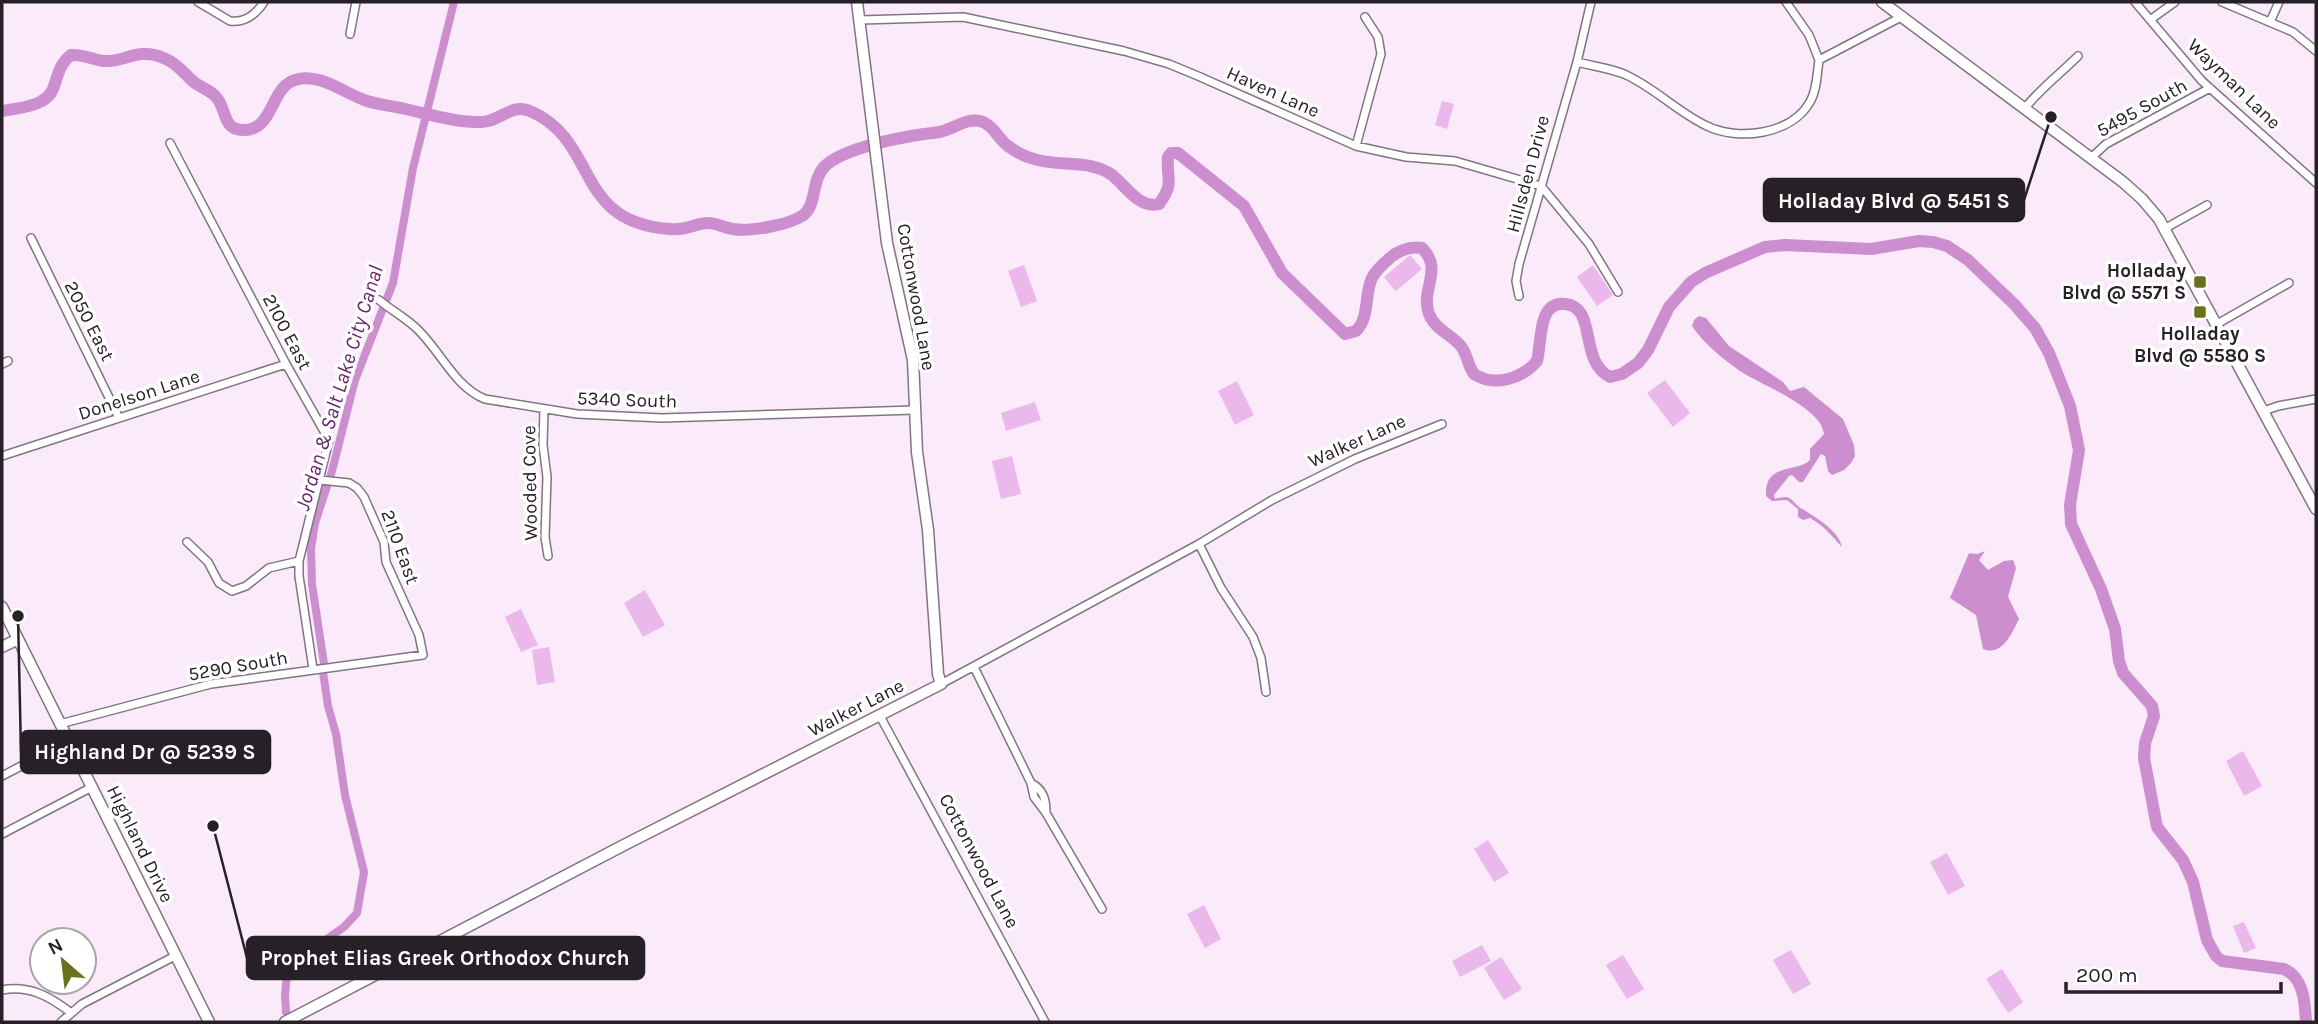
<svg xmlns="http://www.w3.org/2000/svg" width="2318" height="1024" viewBox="0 0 2318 1024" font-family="Karla,sans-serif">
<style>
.green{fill:#ebb8ec}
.water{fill:#cd8ecf}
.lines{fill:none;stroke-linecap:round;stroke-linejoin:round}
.canal{stroke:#cd8ecf;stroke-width:8}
.river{stroke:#cd8ecf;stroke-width:12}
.street-casing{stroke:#827482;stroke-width:10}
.secondary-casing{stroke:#827482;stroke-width:13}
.street{stroke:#fff;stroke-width:7}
.secondary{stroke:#fff;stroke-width:10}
.poi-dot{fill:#69721b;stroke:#fff;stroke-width:2.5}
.labels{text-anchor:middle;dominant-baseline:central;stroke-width:7;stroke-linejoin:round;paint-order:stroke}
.street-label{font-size:19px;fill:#272127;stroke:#fff}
.poi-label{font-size:19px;font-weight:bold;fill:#272127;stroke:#fff;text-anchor:end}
.water-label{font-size:21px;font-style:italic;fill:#681e6c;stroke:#fff}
.leader{fill:none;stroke:#272127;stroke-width:2.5}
.callout-dot{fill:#272127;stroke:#fff;stroke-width:2.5}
.callout{fill:#272127;stroke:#272127;stroke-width:2.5}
.callout-label{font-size:21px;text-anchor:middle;font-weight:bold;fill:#fff}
</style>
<rect width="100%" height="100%" fill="#faeafa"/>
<path class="green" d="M1442 101 1454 104 1447 129 1435 125Z
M1410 255 1422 269 1396 291 1384 277Z
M1024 265 1037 301 1021 307 1008 271Z
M1593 265 1613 295 1597 306 1577 277Z
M1665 380 1690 413 1673 427 1647 393Z
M1237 381 1254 415 1235 425 1218 391Z
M1035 402 1041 420 1006 431 1001 413Z
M1012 456 1021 494 1001 499 992 461Z
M645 590 665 625 643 637 624 603Z
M521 609 538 645 521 652 505 617Z
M549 647 555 682 537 685 532 650Z
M2243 751 2262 786 2244 796 2226 761Z
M1488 840 1509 873 1494 882 1474 849Z
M1947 853 1965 886 1948 895 1930 862Z
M1204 905 1221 939 1205 948 1187 914Z
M2244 922 2256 948 2244 953 2233 926Z
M1482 945 1491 961 1460 977 1452 961Z
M1791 950 1811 984 1793 994 1773 960Z
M1623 955 1644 989 1627 999 1606 965Z
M1501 957 1522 989 1504 1000 1484 968Z
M2002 969 2023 1002 2008 1013 1986 979Z"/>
<path class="water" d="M1699 316 1706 318 1729 346 1783 382 1790 391 1804 387 1843 419 1854 445 1855 456 1851 463 1844 470 1832 475 1828 471 1825 456 1821 454 1803 482H1799L1792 475 1789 476 1774 495 1775 499C1777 498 1785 497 1786 497 1792 498 1795 504 1799 507 1812 515 1839 530 1842 547 1832 536 1823 525 1810 518L1803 520 1798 517V509L1787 500 1772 501 1766 496C1764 462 1798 473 1810 460V449L1824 434C1821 407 1761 385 1740 371 1723 359 1703 343 1692 326L1694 320Z
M1985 551 1979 560 1988 570 2004 561 2013 560 2016 568 2008 597 2019 619C2012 633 2002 657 1983 649L1976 615 1950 598 1969 553 1977 554Z"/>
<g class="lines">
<path class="canal" d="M324 664 312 584 311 549 315 523 332 471 355 380 393 283 413 168 454 2
M286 1012 285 995 288 966 344 927 357 913 364 872 345 795 336 734 328 706 323 672"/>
<path class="river" d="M2 111C17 108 46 107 53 89 58 76 59 64 71 55 82 54 92 59 103 61 125 63 137 46 166 59 178 64 185 75 195 83 204 89 215 92 220 103 226 114 225 129 242 130 274 132 270 87 295 80 320 72 345 94 367 101 380 105 393 106 405 109 424 113 443 119 462 121 471 122 480 123 488 121 504 117 513 104 530 111 600 141 572 222 670 229 687 231 695 223 708 223 717 223 724 228 733 229 749 232 788 225 802 216 818 206 810 180 826 165 846 148 897 138 924 134 930 133 937 133 943 131 955 128 967 118 980 121 993 124 998 139 1008 146 1015 151 1023 156 1031 158 1056 168 1088 158 1112 175 1126 186 1139 209 1159 204 1175 183 1166 179 1168 157L1171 153H1178L1244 206 1282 273 1345 334 1356 331C1370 317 1364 295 1372 278 1376 270 1384 263 1391 257 1400 250 1410 246 1422 248 1444 270 1420 288 1429 314 1435 329 1450 334 1460 345 1468 354 1467 365 1474 374 1494 387 1522 379 1537 361 1542 343 1537 301 1565 304 1598 307 1578 361 1610 377L1622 374 1638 363 1648 350 1669 307 1691 282 1705 273 1765 247 1785 245 1871 249 1919 241 1933 242 1947 246 1968 260 2014 304 2035 328 2049 353 2070 406 2079 450 2070 505 2071 524 2101 589 2115 629 2119 661 2123 673 2152 706 2154 716 2145 743 2144 758 2157 827 2183 860 2193 882 2207 940 2216 956 2222 961 2284 969C2304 978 2305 1003 2306 1022"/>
<g class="street-casing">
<path id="street" d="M198 2 230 21C246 23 256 14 264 2
M1786 2 1809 35 1819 60
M2135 2 2202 81 2316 183
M2222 2 2293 32 2316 51
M860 20 963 17 1124 51 1169 64 1198 76 1356 146 1406 157 1455 161 1541 186 1589 244 1618 292
M2150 20 2175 2
M2270 22 2279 2
M350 34 356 2
M1577 62C1592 66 1609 68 1624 74 1654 87 1677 112 1707 126 1738 141 1791 135 1810 102 1817 90 1817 74 1819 60L1903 16
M2025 108C2041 88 2060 74 2078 56
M170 143 286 364 329 440 299 561V576L313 669
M1356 146 1381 54 1378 37 1365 17
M2092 157 2106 144 2210 88
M2164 229 2207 205
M31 238 119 418
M1519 296 1516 281 1519 264 1577 62 1591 2
M379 300C391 310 404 317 415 327 439 348 454 387 485 399L577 414 662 418 915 410
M2217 324 2289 283
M2 364 8 361
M544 409 543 445 547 477 545 537 548 556
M2264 411 2278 406 2316 399
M2 456 286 364
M187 542 208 562 219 583 232 591 246 586 269 568 299 561
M1199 544 1221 588 1253 637 1261 658 1266 692
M974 667 1031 783 1034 797 1046 813 1102 909
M941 684 1199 544 1272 500 1355 459 1442 424
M880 716 1045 1022
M60 724 211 684 423 655 419 635 386 562 384 542 364 497 357 488 349 483 320 480
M2 776 69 741
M1031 783C1044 790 1046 800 1046 813
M2 834 92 787
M2 990C29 985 49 996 70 1012
M61 1022 82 1004 175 956"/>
</g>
<g class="secondary-casing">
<path id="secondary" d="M1882 2 2123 182 2142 199 2159 219 2316 509
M2 607 209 1022
M2 647 18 639
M285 1022 626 844 941 684 938 674 928 530 917 452 913 360 887 243 857 2"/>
</g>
<use href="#street" class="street"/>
<use href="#secondary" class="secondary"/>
</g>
<g class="poi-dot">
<rect x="2193" y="275" width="14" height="14" rx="3.5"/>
<rect x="2193" y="305" width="14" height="14" rx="3.5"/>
</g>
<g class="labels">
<g class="street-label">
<text transform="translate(2234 84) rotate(44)">Wayman Lane</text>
<text transform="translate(1273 92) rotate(24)">Haven Lane</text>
<text transform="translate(2142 108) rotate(-29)">5495 South</text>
<text transform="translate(1528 174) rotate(-75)">Hillsden Drive</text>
<text transform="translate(916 297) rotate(80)">Cottonwood Lane</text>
<text transform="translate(89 321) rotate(63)">2050 East</text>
<text transform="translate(287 332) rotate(62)">2100 East</text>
<text transform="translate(139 395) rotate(-18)">Donelson Lane</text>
<text transform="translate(627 400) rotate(2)">5340 South</text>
<text transform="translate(1357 441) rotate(-24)">Walker Lane</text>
<text transform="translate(530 483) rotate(-91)">Wooded Cove</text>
<text transform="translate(400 547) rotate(70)">2110 East</text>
<text transform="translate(238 666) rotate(-10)">5290 South</text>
<text transform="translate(856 708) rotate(-27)">Walker Lane</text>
<text transform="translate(140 844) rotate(64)">Highland Drive</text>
<text transform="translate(979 861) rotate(62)">Cottonwood Lane</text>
</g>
<g class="poi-label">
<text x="2186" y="271">Holladay<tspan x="2186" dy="22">Blvd @ 5571 S</tspan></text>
<text x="2200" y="334" text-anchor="middle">Holladay<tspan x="2200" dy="22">Blvd @ 5580 S</tspan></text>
</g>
<g class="water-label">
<text transform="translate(339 388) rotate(-73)">Jordan &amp; Salt Lake City Canal</text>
</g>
</g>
<path class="leader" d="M2051 117L2024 200M18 616L21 752M213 826L247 958"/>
<g class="callout-dot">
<circle cx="2051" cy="117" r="7"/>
<circle cx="18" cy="616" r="7"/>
<circle cx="213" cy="826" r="7"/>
</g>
<g class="callout">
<rect x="1764" y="179" width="260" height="42" rx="7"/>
<rect x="21" y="731" width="249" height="42" rx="7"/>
<rect x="247" y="937" width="397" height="42" rx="7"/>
</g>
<g class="callout-label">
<text x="1894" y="208">Holladay Blvd @ 5451 S</text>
<text x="145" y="759">Highland Dr @ 5239 S</text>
<text x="445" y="965">Prophet Elias Greek Orthodox Church</text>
</g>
<rect width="2318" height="1024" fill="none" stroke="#272127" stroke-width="7"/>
<g transform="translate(63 961) rotate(332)"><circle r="33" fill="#ffffff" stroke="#a9a6a9" stroke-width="2"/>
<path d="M0-5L12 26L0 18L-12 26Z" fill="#69721b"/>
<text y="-10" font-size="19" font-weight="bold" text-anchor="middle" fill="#272127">N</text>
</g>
<path d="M2066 982v10h215v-10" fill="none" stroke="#272127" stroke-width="3.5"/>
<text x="2076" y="982" font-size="21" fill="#272127" stroke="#ffffff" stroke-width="5" paint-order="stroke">200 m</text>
</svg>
